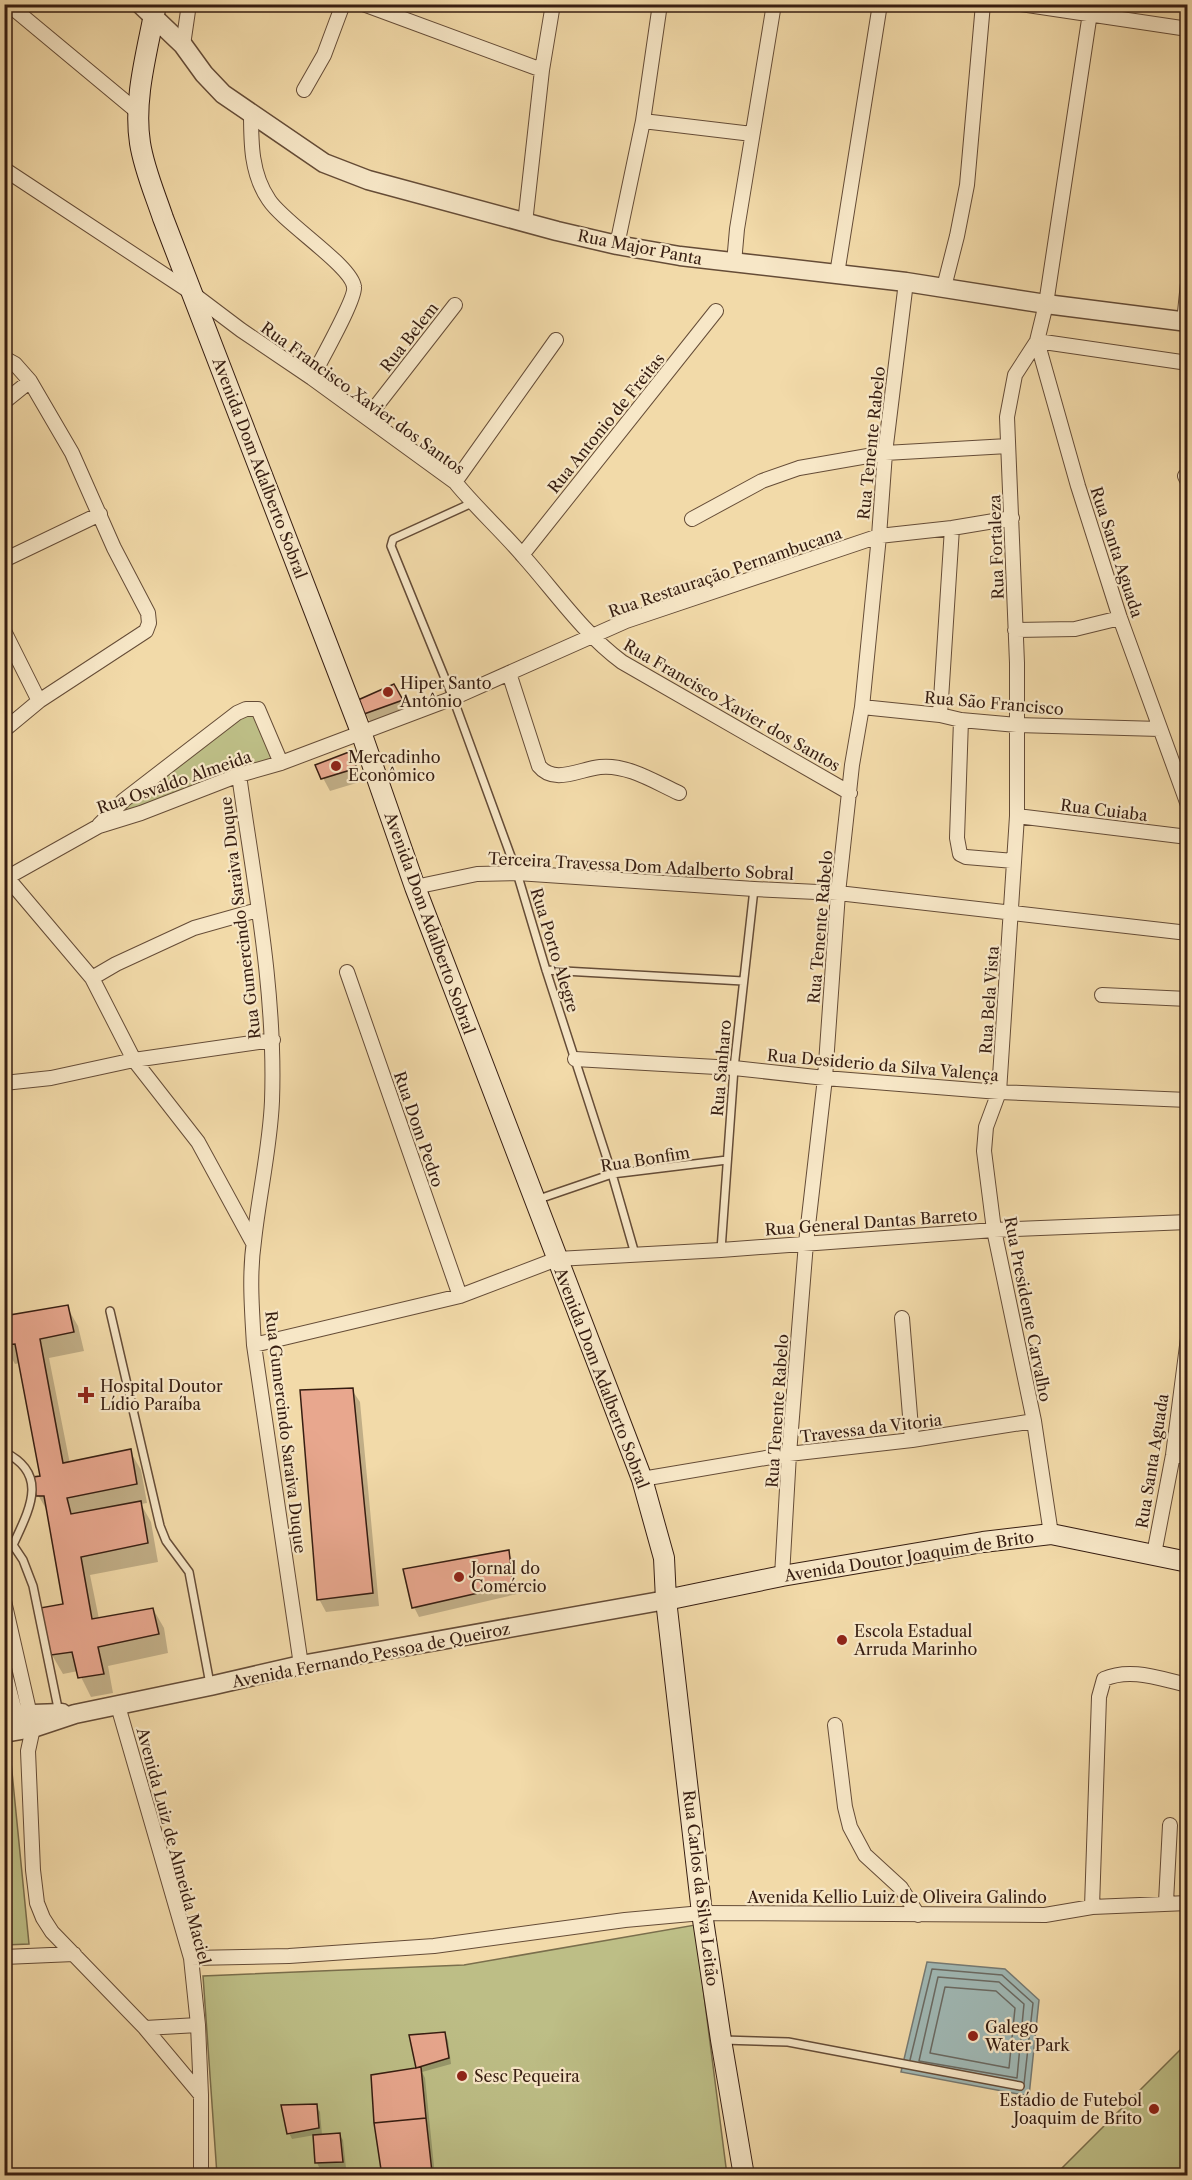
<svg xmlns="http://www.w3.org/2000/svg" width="1192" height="2180" viewBox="0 0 1192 2180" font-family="'Libre Caslon Text',serif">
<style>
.green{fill:#bdbe86;stroke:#7a6e4c;stroke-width:1.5}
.water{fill:#a0b8b4;stroke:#767a73;stroke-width:1.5}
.shadow{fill:#0003}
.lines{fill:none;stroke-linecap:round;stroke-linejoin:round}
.shore{stroke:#6b6a62;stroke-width:1.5}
.building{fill:#e8a78e;stroke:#361d11;stroke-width:1.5}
.service-casing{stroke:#654c37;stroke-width:10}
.minor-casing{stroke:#654c37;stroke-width:16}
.tertiary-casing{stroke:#654c37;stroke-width:21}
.secondary-casing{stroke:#361d11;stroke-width:22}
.service{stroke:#f7e7c7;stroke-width:7}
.minor{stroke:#f7e7c7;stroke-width:14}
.tertiary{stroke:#f7e7c7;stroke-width:18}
.secondary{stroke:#f7e7c7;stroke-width:20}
.poi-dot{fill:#8f2418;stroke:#f7e7c7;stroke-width:2}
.labels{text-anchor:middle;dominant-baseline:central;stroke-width:4.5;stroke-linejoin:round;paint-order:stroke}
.street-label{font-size:16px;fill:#361d11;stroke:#f7e7c7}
.poi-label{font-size:16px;fill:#361d11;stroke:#f7e7c7;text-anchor:start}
</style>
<rect width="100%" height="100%" fill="#f2daa9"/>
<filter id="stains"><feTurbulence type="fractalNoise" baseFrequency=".00333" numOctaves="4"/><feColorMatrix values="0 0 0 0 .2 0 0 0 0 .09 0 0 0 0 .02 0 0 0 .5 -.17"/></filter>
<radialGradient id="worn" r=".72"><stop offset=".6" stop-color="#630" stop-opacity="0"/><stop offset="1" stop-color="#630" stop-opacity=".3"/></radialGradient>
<path class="green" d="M251 708 281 763 99 826Z
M11 1762 29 1944 5 1945 4 1763Z
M695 1925 727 2175H217L203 1976 464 1965Z
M1187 2043V2175H1055Z"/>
<path class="water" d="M927 1962 1005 1969 1039 2000 1029 2096 901 2072Z"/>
<path class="shadow" d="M394 686 409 713 373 726 365 713Z
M356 766 363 781 330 791 323 778Z
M67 1307 78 1326 84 1351 49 1358 70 1464 130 1451 141 1470 147 1503 141 1504 151 1522 158 1562 90 1575 99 1619 153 1609 164 1628 168 1653 108 1666 113 1693 91 1697 78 1671 63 1674 52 1655 65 1606 49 1514 38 1495 42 1477 20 1363 15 1364 4 1345V1317Z
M352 1390 360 1402 379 1606 326 1612 319 1599Z
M508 1552 513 1561 517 1594 419 1617 414 1607Z
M445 2034 448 2040 451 2064 422 2072 425 2078 435 2176H383L418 2069 411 2036Z
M316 2106 320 2112 322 2135 339 2134 343 2140 346 2168 320 2169 317 2163 315 2135 292 2139 289 2133Z"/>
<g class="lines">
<path class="shore" d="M938 1977 999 1982 1024 2004 1017 2078 919 2061Z
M945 1987 996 1991 1015 2008 1009 2068 930 2053Z
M910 2060 932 1969 1002 1975 1033 2003 1024 2084"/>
</g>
<path class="building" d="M394 684 403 700 364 714 358 700Z
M349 752 357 768 321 779 315 765Z
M68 1305 74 1332 40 1339 63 1463 131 1449 137 1484 67 1498 71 1514 141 1501 148 1543 81 1557 92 1619 153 1608 159 1634 98 1647 104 1674 78 1678 72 1652 51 1655 40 1608 63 1604 44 1496H36L33 1477 40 1476 15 1344 4 1345V1316Z
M353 1388 373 1593 317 1600 300 1390Z
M509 1550 513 1585 412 1608 403 1569Z
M445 2032 449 2058 416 2068 409 2035Z
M421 2067 426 2118 374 2123 371 2075Z
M317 2104 319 2128 287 2134 281 2105Z
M426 2118 432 2172 404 2176H382L374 2123Z
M340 2133 343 2162 315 2163 313 2135Z"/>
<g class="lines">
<g class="service-casing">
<path id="service" d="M472 503 393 539 391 546 453 698 517 873 546 970 612 1174 635 1254
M546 970 743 981
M536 1200 612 1174 727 1160
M721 1250 734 1068 754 889
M110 1311 160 1526 166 1541 189 1572 210 1684
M4 1452C50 1474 29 1510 13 1545
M4 1548 13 1545 23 1560 33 1586 59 1713
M723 2040 788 2042 1020 2086"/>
</g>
<g class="minor-casing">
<path id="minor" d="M8 4 139 113
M363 4 542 70
M1021 4 1188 29
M1090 13 1046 304 1037 341 1078 486 1120 618 1188 805
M183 45 189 4
M304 90 324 55 343 4
M251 112C251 143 251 174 269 200 284 223 352 266 354 287 356 299 319 363 312 378
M643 121 752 134
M4 169 192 293 241 330 312 378 455 482C477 509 502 531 524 557 556 593 583 633 622 662L850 793
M525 223 542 70 553 4
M617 245 643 121 660 4
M734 263 737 229 774 4
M837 274 880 4
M944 287 957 236 967 185 983 4
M1184 322 1188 283
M4 358 15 364 30 381 72 453 114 548 148 613 149 623 146 631 39 701 4 730
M4 402 30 381
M367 418 455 305
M1185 476 1188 482
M455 482 556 340
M692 519 762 481 799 468 885 453 1008 446
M522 555 716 311
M4 560 100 514
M1015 630 1075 629 1120 618
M4 631 39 701
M509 673 539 766C554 785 580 769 600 767 627 764 655 782 679 793
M862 707 940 715 961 720 1017 725 1160 729
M940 715 952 528
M961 720 957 838 960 854 966 857 1014 861
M239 775C254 882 276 992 272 1101 270 1148 259 1194 254 1241 249 1275 252 1311 254 1345L301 1665
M1017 816 1188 837
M99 825 124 800 237 713 246 709H258L281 763
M4 874 92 978 134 1060 198 1142 253 1243
M8 877 99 826 141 813 239 775 281 763 453 698 626 621 879 536 952 528 1012 518
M415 887 477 874 517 873 754 889 838 893 1188 933
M347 972 460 1296
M92 978 116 964 194 928 258 910
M1102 995 1188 999
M575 1059 734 1068 825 1078 999 1092 1188 1100
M4 1083 51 1078 134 1060 273 1040
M902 1318 912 1440
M254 1345 460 1296 557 1259 721 1250 994 1230 1188 1222
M1173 1455 1188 1457
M642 1479 789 1454 912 1440 1034 1421
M1051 1534 1034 1421 994 1230 984 1151 986 1127 999 1092 1017 816V663L1007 417 1015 375 1037 341 1188 363
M1154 1554 1173 1455 1188 1338
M782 1576 789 1454 806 1243 825 1078 838 893 852 765 862 707 879 536 885 453 906 282
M4 1601 33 1728 28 1751 33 1870 37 1903 43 1918 52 1932 145 2028 201 2095
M4 1670 18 1723
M118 1706 191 1958 198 2025 201 2095V2176
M835 1725 845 1807 850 1827 865 1855 901 1888 918 1915
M1166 1902 1170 1825
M1092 1907 1099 1697 1104 1679C1131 1667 1160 1679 1188 1685
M4 1957 74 1954
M191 1958 289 1956 434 1946 625 1920 702 1913 1045 1915 1092 1907 1188 1903
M145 2028 198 2025"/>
</g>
<g class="tertiary-casing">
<path id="tertiary" d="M140 4 183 45 204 74 223 94 324 163 368 180 557 231 617 245 680 256 906 282 1046 304 1188 322
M4 1715 62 1713
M4 1733 33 1728 75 1714 210 1686 301 1665 666 1600"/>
</g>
<g class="secondary-casing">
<path id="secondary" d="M156 4C148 49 133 98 140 143 144 169 155 194 163 218L361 732 415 887 642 1479 664 1558 666 1600 702 1913 721 2040 744 2176
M666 1600 782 1576 983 1542 1051 1534 1188 1562"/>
</g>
<use href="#service" class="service"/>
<use href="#minor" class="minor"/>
<use href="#tertiary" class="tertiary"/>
<use href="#secondary" class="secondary"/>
</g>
<g class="poi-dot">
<circle cx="388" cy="692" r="6"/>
<circle cx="336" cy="766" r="6"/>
<path d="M83 1386h6v6h6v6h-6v6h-6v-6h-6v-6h6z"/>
<circle cx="459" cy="1577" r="6"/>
<circle cx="842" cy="1640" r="6"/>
<circle cx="973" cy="2036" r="6"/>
<circle cx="462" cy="2076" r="6"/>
<circle cx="1154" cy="2109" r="6"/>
</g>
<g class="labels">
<g class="street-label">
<text transform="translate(640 247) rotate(11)">Rua Major Panta</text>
<text transform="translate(409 337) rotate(-52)">Rua Belem</text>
<text transform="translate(363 398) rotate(36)">Rua Francisco Xavier dos Santos</text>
<text transform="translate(606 423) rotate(-51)">Rua Antonio de Freitas</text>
<text transform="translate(871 443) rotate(-84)">Rua Tenente Rabelo</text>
<text transform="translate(260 468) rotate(69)">Avenida Dom Adalberto Sobral</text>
<text transform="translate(996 547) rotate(-92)">Rua Fortaleza</text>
<text transform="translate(1117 552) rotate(72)">Rua Santa Aguada</text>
<text transform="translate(725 572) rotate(-19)">Rua Restauração Pernambucana</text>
<text transform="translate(994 703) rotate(5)">Rua São Francisco</text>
<text transform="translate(732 705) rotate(30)">Rua Francisco Xavier dos Santos</text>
<text transform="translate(174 782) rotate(-19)">Rua Osvaldo Almeida</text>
<text transform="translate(1104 810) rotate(7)">Rua Cuiaba</text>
<text transform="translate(641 866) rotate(3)">Terceira Travessa Dom Adalberto Sobral</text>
<text transform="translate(240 918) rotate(-97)">Rua Gumercindo Saraiva Duque</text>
<text transform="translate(430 923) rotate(70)">Avenida Dom Adalberto Sobral</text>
<text transform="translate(820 927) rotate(-85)">Rua Tenente Rabelo</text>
<text transform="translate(555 950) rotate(73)">Rua Porto Alegre</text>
<text transform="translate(989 1000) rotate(-86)">Rua Bela Vista</text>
<text transform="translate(883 1065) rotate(5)">Rua Desiderio da Silva Valença</text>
<text transform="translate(721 1068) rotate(-85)">Rua Sanharo</text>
<text transform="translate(419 1129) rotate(71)">Rua Dom Pedro</text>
<text transform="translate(645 1159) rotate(-9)">Rua Bonfim</text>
<text transform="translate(871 1222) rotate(-4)">Rua General Dantas Barreto</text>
<text transform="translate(1028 1309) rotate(79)">Rua Presidente Carvalho</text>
<text transform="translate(602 1378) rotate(69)">Avenida Dom Adalberto Sobral</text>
<text transform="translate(777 1411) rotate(-86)">Rua Tenente Rabelo</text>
<text transform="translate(871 1428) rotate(-7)">Travessa da Vitoria</text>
<text transform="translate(286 1432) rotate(83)">Rua Gumercindo Saraiva Duque</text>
<text transform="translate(1152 1461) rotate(-81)">Rua Santa Aguada</text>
<text transform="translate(909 1556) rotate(-9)">Avenida Doutor Joaquim de Brito</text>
<text transform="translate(371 1655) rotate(-11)">Avenida Fernando Pessoa de Queiroz</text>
<text transform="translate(174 1846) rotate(75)">Avenida Luiz de Almeida Maciel</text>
<text transform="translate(701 1888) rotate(83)">Rua Carlos da Silva Leitão</text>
<text x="897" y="1897">Avenida Kellio Luiz de Oliveira Galindo</text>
</g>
<g class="poi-label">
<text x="400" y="683">Hiper Santo<tspan x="400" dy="18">Antônio</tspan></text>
<text x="348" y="757">Mercadinho<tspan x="348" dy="18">Econômico</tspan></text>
<text x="100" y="1386">Hospital Doutor<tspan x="100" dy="18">Lídio Paraíba</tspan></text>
<text x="471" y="1568">Jornal do<tspan x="471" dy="18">Comércio</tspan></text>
<text x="854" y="1631">Escola Estadual<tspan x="854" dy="18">Arruda Marinho</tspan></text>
<text x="985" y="2027">Galego<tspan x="985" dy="18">Water Park</tspan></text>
<text x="474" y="2076">Sesc Pequeira</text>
<text x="1142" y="2100" text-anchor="end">Estádio de Futebol<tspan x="1142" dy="18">Joaquim de Brito</tspan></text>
</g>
</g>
<rect width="1192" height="2180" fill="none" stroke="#f2daa9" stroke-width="24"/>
<rect x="6" y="6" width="1180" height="2168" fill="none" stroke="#361d11" stroke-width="3"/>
<rect x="12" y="12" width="1168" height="2156" fill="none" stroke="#361d11" stroke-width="1.5"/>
<rect width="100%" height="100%" filter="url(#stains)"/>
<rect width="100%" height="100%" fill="url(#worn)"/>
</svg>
